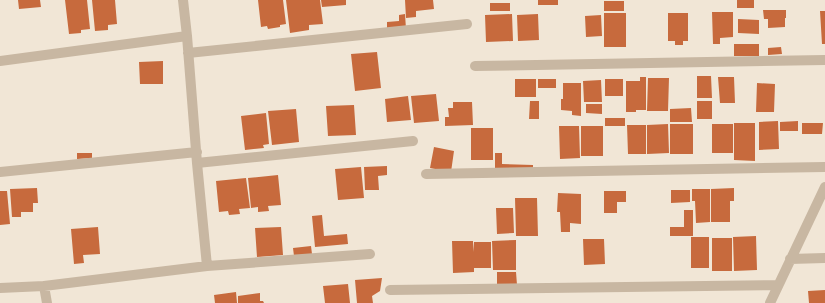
<svg xmlns="http://www.w3.org/2000/svg" width="825" height="303" viewBox="0 0 825 303" font-family="Roboto,sans-serif">
<style>
.building{fill:#c76a3d}
.lines{fill:none;stroke-linecap:round;stroke-linejoin:round}
.street{stroke:#c8b7a2;stroke-width:10}
</style>
<rect width="100%" height="100%" fill="#f1e6d6"/>
<path class="building" d="M18 0H40L41 7 19 9Z
M65 0H87L90 29 81 30V33L69 34Z
M92 0H115L117 24 108 25V30L95 31Z
M258 0H283L286 24 280 25V27L268 29 267 26 261 27Z
M286 0H320L323 24 309 25V30L290 33Z
M321 0H346V5L322 7Z
M405 0H433L434 9 416 11V17L406 18Z
M538 0H558V5H538Z
M737 0H754V8H737Z
M604 1H624V11H604Z
M490 3H510V11H490Z
M763 10H786V18H785V27L768 28V19H764Z
M820 11H825V44H822Z
M712 12H733V37L720 38V44H713Z
M604 13H626V47H604Z
M668 13H688V41H683V45H675V41H668Z
M405 14 406 29 387 30V22L399 21V15Z
M512 14 513 41 486 42 485 15Z
M538 14 539 40 518 41 517 15Z
M601 15 602 36 586 37 585 16Z
M738 19 759 20V34L738 33Z
M734 44H759V56H734Z
M781 47 782 54 768 55V48Z
M377 52 381 88 355 91 351 54Z
M163 61V84H140L139 62Z
M697 76H711L712 98H697Z
M640 77H646V110H636V112H626V81H640Z
M718 77H734L735 103H720Z
M648 78H669L668 111H647Z
M515 79H536V97H515Z
M538 79H556V88H538Z
M605 79H623V96H605Z
M601 80 602 102H584L583 81Z
M563 83H581V116L572 115V111L561 110V99H563Z
M757 83 775 84 774 112H756Z
M436 94 439 121 414 123 411 96Z
M408 96 411 120 387 122 385 99Z
M530 101H539V119H529Z
M697 101H712V119H697Z
M453 102H472L473 125 445 126V117H449L448 108H453Z
M586 104H602V114L586 113Z
M354 105 356 135 328 136 326 106Z
M691 108 692 122H670V109Z
M296 109 299 142 272 145 268 111Z
M266 113 269 144 263 145 264 148 245 150 241 116Z
M605 118H625V126H605Z
M778 121 779 149 759 150V122Z
M798 121V131H780V122Z
M734 123H755V161L734 160Z
M802 123H823L822 134H802Z
M668 124 669 153 647 154V125Z
M670 124H693V154H670Z
M712 124H733V153H712Z
M627 125H646V154H628Z
M559 126H579L580 158 560 159Z
M581 126H603V156H581Z
M471 128H493V160H471Z
M434 147 454 151 451 172 430 168Z
M77 153H92V158L77 159Z
M495 153H502V164L533 165V172H495Z
M387 166V175L378 176 379 190H365L364 167Z
M361 167 364 198 338 200 335 169Z
M278 175 281 205 268 206 269 211 258 212V207L251 208 248 178Z
M246 178 250 208 239 209 240 214 229 215 228 211 219 212 216 181Z
M37 188 38 203H33V212H21V217H12L10 189Z
M734 188V201H730V222H711V189Z
M692 189H710V222L696 223 695 201H692Z
M671 190H690V202L671 203Z
M0 191H7L10 224 0 225Z
M604 191H626V202H617V213H604Z
M558 193 581 194V224L570 223V232H561L560 212H557Z
M515 198H537L538 236H516Z
M496 208H513L514 233 497 234Z
M684 210H693V236H670V227H684Z
M322 215 324 236 347 234 348 244 315 247 312 216Z
M98 227 100 254 83 255 84 263 74 264 71 229Z
M281 227 283 255 257 257 255 228Z
M756 236 757 270 734 271 733 237Z
M691 237H709V268H691Z
M712 238H732V271H712Z
M583 239H604L605 264 584 265Z
M516 240V270H493L492 241Z
M452 241H473V252L474 242H491V268H474V272L453 273Z
M311 246 312 254 294 256 293 248Z
M497 272H516L517 285H497Z
M382 278 380 291 372 296 373 303H357L355 280Z
M348 284 350 303H325L323 286Z
M825 290V303H809L808 291Z
M236 292 237 303H215L214 295Z
M260 293V301H263L264 303H238V296Z"/>
<g class="lines">
<path class="street" d="M183 0 187 36 197 163 207 266
M188 53 467 24
M0 61 187 36
M475 66 825 60
M197 163 413 141
M0 172 197 152
M426 174 825 167
M790 259 825 258
M44 286 47 303
M0 288 44 286 207 266 370 254
M390 290 778 285
M770 303 825 187"/>
</g>
</svg>
